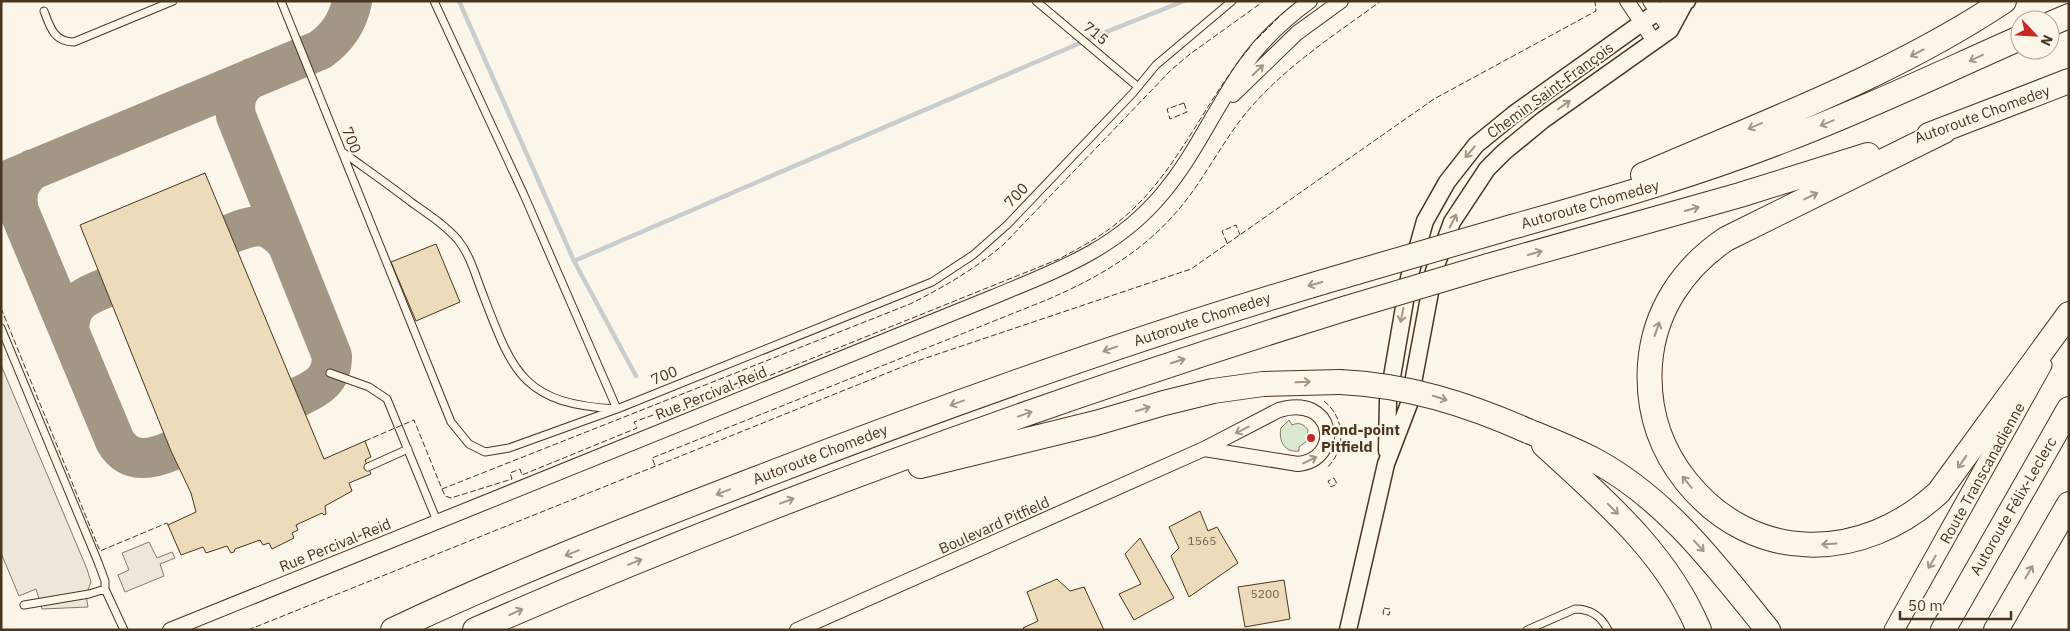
<svg xmlns="http://www.w3.org/2000/svg" width="2070" height="631" viewBox="0 0 2070 631" font-family="'IBM Plex Sans',sans-serif">
<style>
.green{fill:#dce7d0;stroke:#887966}
.parking{fill:#ede7d9;stroke:#887966}
.lines{fill:none;stroke-linecap:round;stroke-linejoin:round}
.stream{stroke:#c9cecd;stroke-width:4.5}
.taxiway{stroke:#a29684;stroke-width:40}
.building{fill:#ecdcbc;stroke:#4a3520}
.service-casing{stroke:#4a3520;stroke-width:9}
.minor-casing{stroke:#4a3520;stroke-width:16}
.tertiary-casing{stroke:#4a3520;stroke-width:19}
.secondary-casing{stroke:#4a3520;stroke-width:21}
.motorway-casing{stroke:#4a3520;stroke-width:26}
.service{stroke:#fbf6e9;stroke-width:7}
.minor{stroke:#fbf6e9;stroke-width:14}
.tertiary{stroke:#fbf6e9;stroke-width:16}
.secondary{stroke:#fbf6e9;stroke-width:19}
.motorway{stroke:#fbf6e9;stroke-width:24}
.motorway-bridge-casing{stroke:#4a3520;stroke-width:26;stroke-linecap:butt}
.motorway-bridge{stroke:#fbf6e9;stroke-width:24}
.fence{stroke:#4a3520;stroke-width:1;stroke-dasharray:6 2.5;stroke-linecap:butt}
.oneway{stroke:#a29684}
.poi-dot{fill:#c62828;stroke:#fbf6e9;stroke-width:2}
.labels{text-anchor:middle;dominant-baseline:central;stroke-width:4;stroke-linejoin:round;paint-order:stroke}
.number-label{font-size:12px;fill:#725f47}
.street-label{font-size:15px;fill:#4a3520;stroke:#fbf6e9}
.poi-label{font-size:15px;font-weight:bold;fill:#4a3520;stroke:#fbf6e9;text-anchor:start}
</style>
<rect width="100%" height="100%" fill="#fbf6e9"/>
<path class="green" d="M1289 420 1292 425C1299 422 1304 424 1308 430L1307 441 1299 447V451C1285 453 1278 441 1281 428Z"/>
<path class="parking" d="M1 365 87 569 91 582 86 595 88 607 42 609 36 589 19 596 1 553Z
M149 542 157 558 172 552 175 558 160 564 164 576 125 592 118 575 129 570 122 553Z"/>
<g class="lines">
<path class="stream" d="M459 1 574 261 636 376
M574 261 1101 34 1184 1"/>
<path class="taxiway" d="M252 78C238 87 233 99 236 116L332 356C332 380 318 388 298 397
M33 169C19 181 15 193 19 211L115 441C129 464 150 460 171 451
M1 183 320 50C338 37 348 22 352 1
M230 234C255 224 268 220 287 244
M69 331C70 303 81 298 105 288"/>
</g>
<path class="building" d="M205 173 324 459 365 441 371 457 365 460 371 474 349 483 352 491 325 506 326 514 324 515 322 513 296 525 298 530 292 533 294 538 272 549 269 543 263 545 260 540 235 549 234 552 231 553 227 546 206 553 203 547 181 555 168 525 196 512 191 493 171 451 80 225Z
M436 244 460 302 416 321 391 262Z
M1200 511 1208 531 1217 527 1238 563 1189 597 1171 556 1179 548 1169 527Z
M1140 538 1174 598 1134 620 1119 594 1141 584 1125 554Z
M1057 579 1070 591 1084 587 1104 630H1024L1023 628 1038 621 1027 592Z
M1284 580 1290 619 1245 627 1238 587Z"/>
<g class="lines">
<g class="service-casing">
<path id="service" d="M281 1 451 422 469 444 485 452 509 448 617 409 932 282 973 255 1007 225 1133 93 1156 65 1232 1
M1036 1 1137 86
M44 11C50 27 54 42 74 42L173 1
M344 153C366 169 389 185 411 202 428 214 445 225 458 240 470 255 475 274 482 292 513 373 522 404 617 409L524 195 434 1
M1 328 98 562 105 581V589
M330 373 369 387 387 399 437 521
M368 467 408 449
M24 605 89 594 105 589 124 630
M1527 630 1575 609C1591 609 1601 616 1608 630"/>
</g>
<g class="minor-casing">
<path id="minor" d="M1627 1 1654 41
M1650 1 1670 30
M1233 95 1297 33 1341 1
M170 630 993 297C1058 270 1117 249 1163 193 1195 155 1215 108 1243 68 1261 41 1284 20 1310 1
M797 630 1204 449 1279 410C1334 393 1344 459 1298 464L1204 449"/>
</g>
<g class="tertiary-casing">
<path id="tertiary" d="M1387 451 1388 400 1409 278 1425 221 1447 182 1476 145 1514 114 1657 12 1687 1
M1348 630 1386 464 1409 404 1434 271 1452 222 1487 169 1504 152 1543 120 1670 30 1684 4"/>
</g>
<g class="secondary-casing">
<path id="secondary" d="M1894 630 2042 365"/>
</g>
<g class="motorway-casing">
<path id="motorway" d="M2050 24 2069 16
M1944 131 1726 239C1683 268 1654 311 1650 364 1647 407 1659 447 1686 481 1753 565 1863 563 1939 492L2069 314
M1929 135 2069 81
M1643 175C1765 122 1893 75 2004 1
M1498 231C1596 203 1693 176 1787 139 1866 109 1943 72 2020 38
M1488 266 1740 195 1868 155
M1528 431C1550 440 1573 449 1594 460 1667 499 1717 567 1768 630
M1544 445C1604 500 1667 553 1699 630
M920 466 1096 423 1164 403 1213 391 1263 384 1340 382
M393 630C511 574 634 526 756 479 954 402 1153 331 1357 272
M475 630C759 505 1051 400 1347 308
M1943 630 2069 409
M1996 630 2069 504"/>
</g>
<use href="#service" class="service"/>
<use href="#minor" class="minor"/>
<use href="#tertiary" class="tertiary"/>
<use href="#secondary" class="secondary"/>
<use href="#motorway" class="motorway"/>
<g class="motorway-bridge-casing">
<path id="motorway-bridge" d="M1357 272 1498 231
M1347 308 1488 266
M1340 382C1407 385 1467 404 1528 431"/>
</g>
<use href="#motorway-bridge" class="motorway-bridge"/>
<path class="fence" d="M1257 39 1282 14 1297 1
M1184 103 1187 112 1170 119 1167 109Z
M1227 243 1222 231 1236 225 1240 235
M1 308 100 551 167 523 168 525
M1324 401C1346 419 1346 449 1327 468
M365 441 414 420 442 489 910 304C944 287 975 269 1004 244L1171 70 1190 54 1264 1
M655 465 652 458 1044 301C1099 278 1150 248 1187 199 1210 169 1227 134 1252 106 1289 64 1336 34 1381 1
M1334 478 1337 484 1331 487 1328 481Z
M442 489 445 496 451 498 512 479 510 473 520 469 522 475 637 428 634 422 667 410 669 416 1059 259C1081 247 1104 235 1123 218 1179 171 1205 99 1252 45
M1384 608 1390 609 1389 615 1383 614Z
M248 630 917 361 1191 269 1434 99 1596 11 1595 1"/>
</g>
<defs><path id="oneway-shaft" d="M-6 0H5M1.5-3L5.5 0L1.5 3" fill="none" stroke-width="1.6" stroke-linecap="round" stroke-linejoin="round" transform="scale(1.25)"/></defs>
<g class="oneway">
<use href="#oneway-shaft" transform="translate(1917 53) rotate(152)"/>
<use href="#oneway-shaft" transform="translate(1976 58) rotate(155)"/>
<use href="#oneway-shaft" transform="translate(1258 70) rotate(-44)"/>
<use href="#oneway-shaft" transform="translate(1564 105) rotate(-35)"/>
<use href="#oneway-shaft" transform="translate(1827 123) rotate(158)"/>
<use href="#oneway-shaft" transform="translate(1755 126) rotate(157)"/>
<use href="#oneway-shaft" transform="translate(1470 152) rotate(130)"/>
<use href="#oneway-shaft" transform="translate(1811 196) rotate(-26)"/>
<use href="#oneway-shaft" transform="translate(1692 209) rotate(-16)"/>
<use href="#oneway-shaft" transform="translate(1453 221) rotate(-63)"/>
<use href="#oneway-shaft" transform="translate(1535 253) rotate(-16)"/>
<use href="#oneway-shaft" transform="translate(1315 284) rotate(164)"/>
<use href="#oneway-shaft" transform="translate(1402 315) rotate(101)"/>
<use href="#oneway-shaft" transform="translate(1657 329) rotate(-71)"/>
<use href="#oneway-shaft" transform="translate(1110 349) rotate(161)"/>
<use href="#oneway-shaft" transform="translate(1178 361) rotate(-18)"/>
<use href="#oneway-shaft" transform="translate(1303 382) rotate(-2)"/>
<use href="#oneway-shaft" transform="translate(1440 398) rotate(17)"/>
<use href="#oneway-shaft" transform="translate(957 403) rotate(160)"/>
<use href="#oneway-shaft" transform="translate(1143 409) rotate(-17)"/>
<use href="#oneway-shaft" transform="translate(1025 414) rotate(-20)"/>
<use href="#oneway-shaft" transform="translate(1242 430) rotate(153)"/>
<use href="#oneway-shaft" transform="translate(1310 460) rotate(-26)"/>
<use href="#oneway-shaft" transform="translate(1962 462) rotate(125)"/>
<use href="#oneway-shaft" transform="translate(1687 482) rotate(-129)"/>
<use href="#oneway-shaft" transform="translate(723 492) rotate(159)"/>
<use href="#oneway-shaft" transform="translate(787 501) rotate(-21)"/>
<use href="#oneway-shaft" transform="translate(1613 509) rotate(45)"/>
<use href="#oneway-shaft" transform="translate(1829 544) rotate(176)"/>
<use href="#oneway-shaft" transform="translate(1699 546) rotate(47)"/>
<use href="#oneway-shaft" transform="translate(572 553) rotate(158)"/>
<use href="#oneway-shaft" transform="translate(635 562) rotate(-22)"/>
<use href="#oneway-shaft" transform="translate(1932 562) rotate(120)"/>
<use href="#oneway-shaft" transform="translate(2029 572) rotate(-60)"/>
<use href="#oneway-shaft" transform="translate(516 612) rotate(-24)"/>
</g>
<circle class="poi-dot" cx="1311" cy="438" r="5"/>
<g class="labels">
<g class="number-label">
<text x="1202" y="540">1565</text>
<text x="1265" y="593">5200</text>
</g>
<g class="street-label">
<text transform="translate(1096 33) rotate(40)">715</text>
<text transform="translate(1550 90) rotate(-36)">Chemin Saint-François</text>
<text transform="translate(1982 114) rotate(-20)">Autoroute Chomedey</text>
<text transform="translate(352 140) rotate(68)">700</text>
<text transform="translate(1016 195) rotate(-46)">700</text>
<text transform="translate(1590 204) rotate(-16)">Autoroute Chomedey</text>
<text transform="translate(1202 319) rotate(-18)">Autoroute Chomedey</text>
<text transform="translate(664 375) rotate(-22)">700</text>
<text transform="translate(711 393) rotate(-22)">Rue Percival-Reid</text>
<text transform="translate(820 454) rotate(-21)">Autoroute Chomedey</text>
<text transform="translate(1982 473) rotate(-61)">Route Transcanadienne</text>
<text transform="translate(2013 506) rotate(-60)">Autoroute Félix-Leclerc</text>
<text transform="translate(994 525) rotate(-24)">Boulevard Pitfield</text>
<text transform="translate(335 545) rotate(-22)">Rue Percival-Reid</text>
</g>
<g class="poi-label">
<text x="1321" y="429">Rond-point<tspan x="1321" dy="17">Pitfield</tspan></text>
</g>
</g>
<rect width="2070" height="631" fill="none" stroke="#4a3520" stroke-width="5"/>
<g transform="translate(2035 35) rotate(115)"><circle r="24" fill="#fbf6e9" stroke="#b4a999"/>
<path d="M0-4L9 19L0 12L-9 19Z" fill="#c62828"/>
<text y="-8" font-size="14" font-weight="bold" text-anchor="middle" fill="#4a3520">N</text>
</g>
<path d="M1900 611v8h111v-8" fill="none" stroke="#4a3520" stroke-width="2.5"/>
<text x="1908" y="611" font-size="15" fill="#4a3520" stroke="#fbf6e9" stroke-width="4" paint-order="stroke">50 m</text>
</svg>
